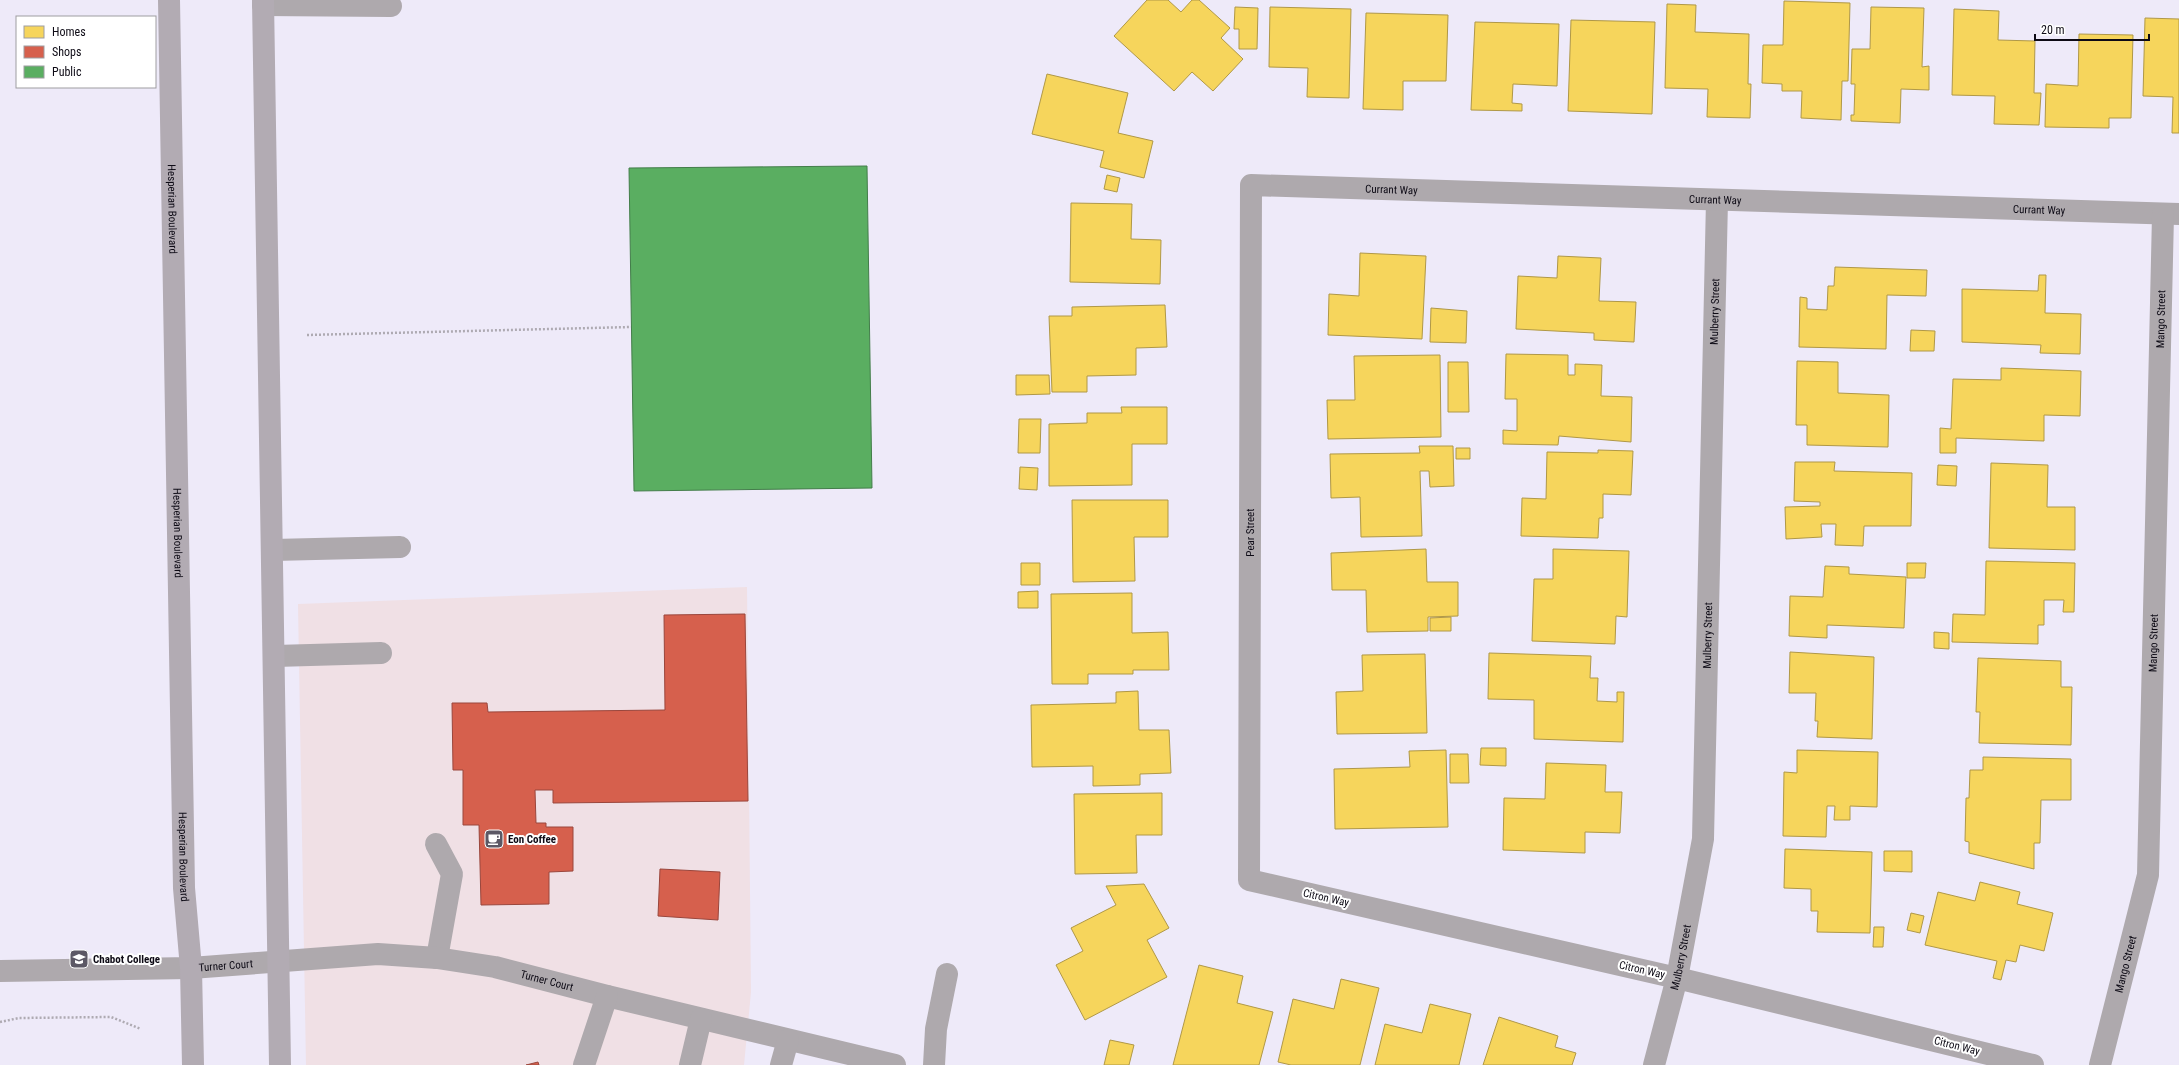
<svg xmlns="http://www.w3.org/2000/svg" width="2179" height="1065" viewBox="0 0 2179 1065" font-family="'Roboto Condensed',sans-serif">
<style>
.commercial{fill:#f0e0e5}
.homes{fill:#f6d55c;stroke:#b09847}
.shops{fill:#d6604d;stroke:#9a463c}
.public{fill:#5aae61;stroke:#437d4a}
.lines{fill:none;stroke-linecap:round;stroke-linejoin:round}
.path{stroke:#aeaab2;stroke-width:2.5;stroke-dasharray:2 2;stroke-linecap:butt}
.minor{stroke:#aea9ad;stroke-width:22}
.major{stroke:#b2abb3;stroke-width:22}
.labels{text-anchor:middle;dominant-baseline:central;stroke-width:4;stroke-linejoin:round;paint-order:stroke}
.street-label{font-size:11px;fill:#0d0a15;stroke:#fff}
.poi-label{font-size:11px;font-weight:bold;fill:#0d0a15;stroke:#fff;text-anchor:start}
</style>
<rect width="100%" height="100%" fill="#eeeaf9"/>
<path class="commercial" d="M747 587 751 992 744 1065H306L298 604Z"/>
<path class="homes" d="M1147 0H1168L1181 12 1192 0H1199L1230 28 1221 38 1243 59 1213 91 1192 72 1174 91 1114 36Z
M1784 1 1850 3 1848 81H1842L1841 120 1801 118 1802 91H1782V84L1762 83 1763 45H1783Z
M1667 4 1696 5 1695 32 1749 34 1748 84H1751L1750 118 1707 117 1708 89 1665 88Z
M1235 7 1258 8 1257 49H1239V29H1234Z
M1270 7 1351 9 1349 98 1307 97 1308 68 1269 67Z
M1871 7 1924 8 1922 67 1929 66V90L1901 89 1900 123 1851 121V115H1854L1855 84H1851L1852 49H1870Z
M1954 9 1999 11 1998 40 2035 41 2034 93H2041L2039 125 1994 124 1995 96 1952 95Z
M1366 13 1448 15 1446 81H1403V110L1363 109Z
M2145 18 2179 19V133H2172L2173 97 2143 96Z
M1571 20 1655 22 1652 114 1568 111Z
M1475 22 1559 24 1557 86 1513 84 1512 103 1522 104V111L1471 110Z
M2079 34 2133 35 2131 118H2109V128L2045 127 2046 84 2078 86Z
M1047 74 1128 93 1118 133 1153 141 1144 178 1100 167 1104 151 1032 134Z
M1107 175 1120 178 1117 192 1104 189Z
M1071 203 1132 204 1131 239 1161 240 1160 284 1070 282Z
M1360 253 1426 256 1422 339 1328 335 1329 294 1359 296Z
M1558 256 1601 258 1599 301 1636 302 1634 342 1594 340V333L1516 329 1518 276 1557 278Z
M1835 267 1927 270 1926 296 1887 295 1886 349 1799 347 1800 297 1807 298V309L1827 310 1828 286H1834Z
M2039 275H2046L2045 313 2081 314 2080 354 2040 353 2041 345 1962 342V289L2038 291Z
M1165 305 1167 347 1136 348V375L1087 376V392H1052L1049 316H1072V307Z
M1431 308 1467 311 1466 343 1430 342Z
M1911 330 1935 331 1934 351H1910Z
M1506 354 1568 355V375H1575V364L1602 365 1601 396 1632 397 1631 442 1559 436 1558 445 1503 444V430L1517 431V399H1505Z
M1440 355 1441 437 1328 439 1327 400H1355L1354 356Z
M1797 361 1838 362V393L1889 395 1888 447 1807 445V425H1796Z
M1448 362H1468L1469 412H1448Z
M2001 368 2081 371 2080 416 2044 415V441L1956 438V453H1940V428L1951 429 1953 379 2001 380Z
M1016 375H1049L1050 394 1016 395Z
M1121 407H1167V444H1132V485L1049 486V424L1087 423V413H1122Z
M1019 419H1041L1040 453H1018Z
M1419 446H1453L1454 486 1430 487 1429 471H1420L1422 536 1361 537 1360 497 1331 498 1330 454 1420 453Z
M1456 448H1470V459H1456Z
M1598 450 1633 451 1631 495 1603 494V518H1599L1598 538 1521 536 1522 498 1546 499 1547 452 1598 453Z
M1795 462H1835L1834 471 1912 473 1911 526H1864L1863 546 1835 545 1836 524H1821L1822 537 1786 539 1785 507 1820 506V502L1794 501Z
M1991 463 2048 465 2047 507H2075V550L1989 548Z
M1938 465 1957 466 1956 486 1937 485Z
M1020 467 1038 468 1037 490 1019 489Z
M1072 500H1168V537H1134L1135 581 1073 582Z
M1426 549 1427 582H1458V616L1428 617V631L1367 632 1366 590H1332L1331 553Z
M1553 549 1629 551 1627 617 1616 616 1615 644 1532 641 1534 579H1553Z
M1986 561 2075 563 2074 612H2063L2064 600H2044V625H2038V644L1952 642 1953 614 1985 615Z
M1021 563H1040V585H1021Z
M1907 563H1926L1925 578H1907Z
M1825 566 1849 567V574L1906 577 1904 628 1827 625V638L1789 636 1790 596 1823 597Z
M1038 591V608H1018V592Z
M1132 593V633L1168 632 1169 670H1133V674H1088V684H1052L1051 594Z
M1451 617V631H1430V618Z
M1934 632 1949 633V649L1934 648Z
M1790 652 1874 657 1872 739 1817 737 1818 721H1815L1816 693H1789Z
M1489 653 1591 656 1590 678H1598L1597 701 1617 702V692H1624L1623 742 1534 739V700L1488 699Z
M1425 654 1427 733 1337 734 1336 692 1363 691 1362 655Z
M1978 658 2061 661V687H2072L2071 745 1979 743 1980 712H1976Z
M1138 691 1139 730H1169L1171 773 1140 774V785L1093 786V766L1032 767 1031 705 1116 703V692Z
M1481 748H1506V766L1480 765Z
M1446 750 1448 827 1335 829 1334 769 1410 767 1409 751Z
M1797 750 1878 752 1877 807 1850 806V820H1834L1835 806H1827L1826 837 1783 836 1784 772 1797 773Z
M1450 754H1468L1469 783H1450Z
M1983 757 2071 759V800H2041L2040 843H2034V869L1969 853V842L1965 841 1966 798H1969L1970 770H1983Z
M1546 763 1606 765 1605 792H1622L1620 833 1585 832V853L1503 850 1504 798 1545 799Z
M1162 793V835H1136L1137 873 1075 874 1074 794Z
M1785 849 1872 852 1870 933 1817 932 1818 911H1811V889L1784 888Z
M1884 851H1912V872L1884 871Z
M1980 882 2020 892 2017 904 2053 913 2044 951 2020 945 2016 962 2006 960 2001 980 1993 978 1997 961 1925 945 1938 892 1975 901Z
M1144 884 1169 928 1147 940 1167 977 1085 1020 1056 965 1083 951 1071 928 1116 905 1106 886Z
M1911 913 1924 916 1920 933 1907 930Z
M1874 927H1884L1883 947H1873Z
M1199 965 1243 976 1237 1003 1273 1012 1259 1065H1173Z
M1341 979 1379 988 1360 1065H1291L1278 1062 1293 999 1334 1009Z
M1430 1004 1471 1014 1459 1065H1375L1385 1024 1422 1033Z
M1499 1017 1558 1036 1555 1047 1576 1053 1572 1065H1483Z
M1110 1040 1134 1045 1129 1065H1104Z"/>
<path class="shops" d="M745 614 748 801 553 803V790H535L536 823H546V827H573V871L549 872V904L481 905 479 825H463V770H453L452 703H487L488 712 665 710 664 615Z
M660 869 720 872 718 920 658 916Z
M538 1062 539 1065H526Z"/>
<path class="public" d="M867 166 872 488 634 491 629 168Z"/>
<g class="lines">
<path class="path" d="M307 335 631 327
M0 1022 19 1018 111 1017 141 1029"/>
<g class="minor">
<path d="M263 5 391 6"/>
<path d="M273 550 400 547"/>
<path d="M275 656 381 653"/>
<path d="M436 844 452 874 437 958"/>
<path id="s1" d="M0 971 191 968 378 954 437 958 495 967 607 996 895 1065"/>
<path d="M584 1065 607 996"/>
<path d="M690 1065 701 1019"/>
<path d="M781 1065 788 1040"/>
<path d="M934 1065 936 1029 947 974"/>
<path id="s2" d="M1654 1065 1677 978 1703 839 1717 200"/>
<path id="s3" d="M2033 1065 1677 978 1249 880 1251 185 2179 214"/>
<path id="s4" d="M2100 1065 2148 875 2163 215"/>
</g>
<g class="major">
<path id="s5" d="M169 0 184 888 191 968 193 1065"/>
<path d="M263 0 280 1065"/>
</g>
</g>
<defs>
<g id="cafe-square" transform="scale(1)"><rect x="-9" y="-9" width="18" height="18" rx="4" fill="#5c5865" stroke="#fff"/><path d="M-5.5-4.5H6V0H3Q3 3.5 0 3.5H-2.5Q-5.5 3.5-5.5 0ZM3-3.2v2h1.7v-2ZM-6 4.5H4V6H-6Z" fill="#fff"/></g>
<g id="university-square" transform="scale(1)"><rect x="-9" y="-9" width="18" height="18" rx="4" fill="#5c5865" stroke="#fff"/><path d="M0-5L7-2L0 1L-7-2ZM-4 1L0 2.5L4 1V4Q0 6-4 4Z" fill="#fff"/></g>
</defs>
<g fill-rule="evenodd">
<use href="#cafe-square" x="494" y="839"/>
<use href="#university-square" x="79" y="959"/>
</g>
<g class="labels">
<g class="street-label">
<text stroke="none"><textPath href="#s3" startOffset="1641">Currant Way</textPath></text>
<text stroke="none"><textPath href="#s3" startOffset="1965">Currant Way</textPath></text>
<text stroke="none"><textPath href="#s5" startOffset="209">Hesperian Boulevard</textPath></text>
<text stroke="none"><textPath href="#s3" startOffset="2289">Currant Way</textPath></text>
<text stroke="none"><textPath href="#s2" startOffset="759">Mulberry Street</textPath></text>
<text stroke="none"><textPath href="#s4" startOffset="752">Mango Street</textPath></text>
<text stroke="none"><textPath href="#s5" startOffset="533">Hesperian Boulevard</textPath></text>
<text stroke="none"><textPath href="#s3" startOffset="1153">Pear Street</textPath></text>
<text stroke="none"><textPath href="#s2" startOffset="435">Mulberry Street</textPath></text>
<text stroke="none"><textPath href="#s4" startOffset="428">Mango Street</textPath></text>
<text stroke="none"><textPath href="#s5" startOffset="857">Hesperian Boulevard</textPath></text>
<text transform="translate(1326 898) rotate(13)">Citron Way</text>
<text stroke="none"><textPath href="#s2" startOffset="111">Mulberry Street</textPath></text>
<text stroke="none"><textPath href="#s4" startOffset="104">Mango Street</textPath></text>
<text stroke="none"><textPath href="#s1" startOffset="226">Turner Court</textPath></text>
<text transform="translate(1642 970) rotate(13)">Citron Way</text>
<text stroke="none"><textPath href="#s1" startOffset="550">Turner Court</textPath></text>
<text transform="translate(1957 1046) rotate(14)">Citron Way</text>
</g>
<g class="poi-label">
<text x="508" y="839">Eon Coffee</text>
<text x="93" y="959">Chabot College</text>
</g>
</g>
<rect x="16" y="16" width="140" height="72" fill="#ffffff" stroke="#9e9da1"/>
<rect x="24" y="26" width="20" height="12" fill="#f6d55c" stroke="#9e9da1"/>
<text x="52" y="36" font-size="12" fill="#0d0a15">Homes</text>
<rect x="24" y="46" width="20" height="12" fill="#d6604d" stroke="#9e9da1"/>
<text x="52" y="56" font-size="12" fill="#0d0a15">Shops</text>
<rect x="24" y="66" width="20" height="12" fill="#5aae61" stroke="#9e9da1"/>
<text x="52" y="76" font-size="12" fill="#0d0a15">Public</text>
<path d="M2035 34v6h114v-6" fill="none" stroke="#0d0a15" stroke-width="2"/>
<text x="2041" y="34" font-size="12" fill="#0d0a15" stroke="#ffffff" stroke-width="3" paint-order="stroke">20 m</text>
</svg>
